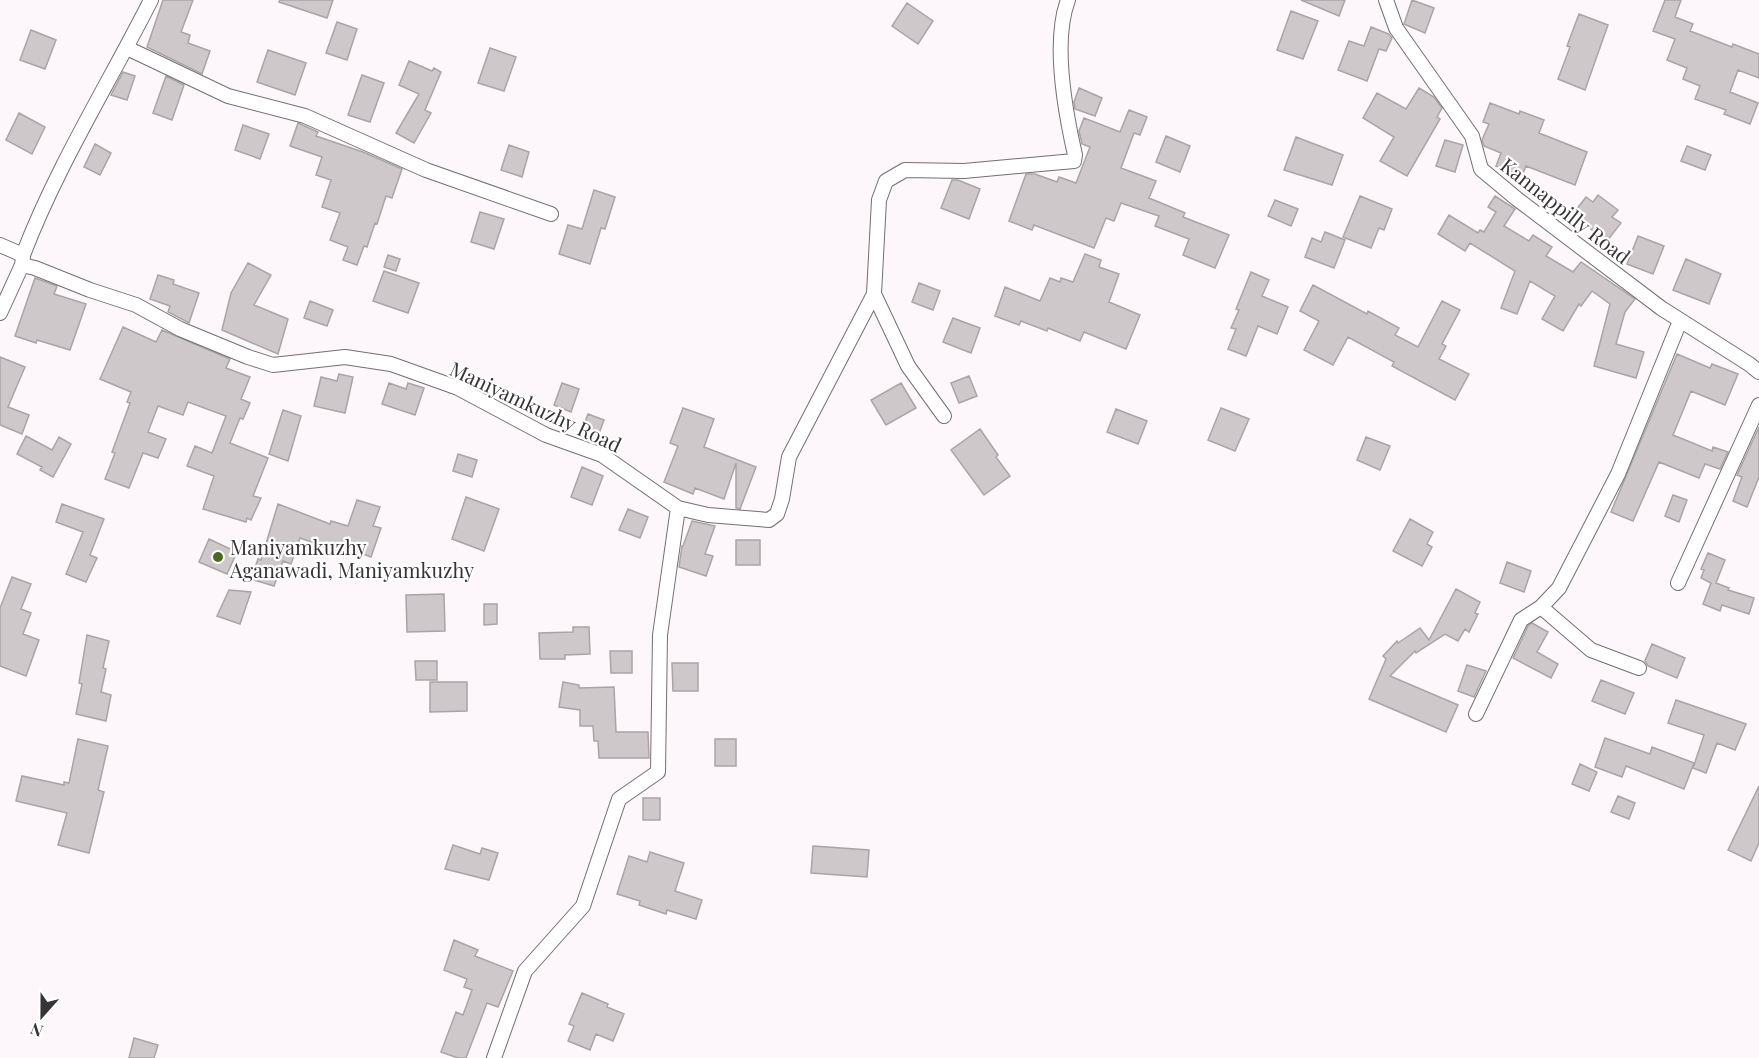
<svg xmlns="http://www.w3.org/2000/svg" width="1759" height="1058" viewBox="0 0 1759 1058" font-family="'Playfair Display',serif">
<style>
.building{fill:#cec8cb;stroke:#aaa4a7;stroke-width:1.5}
.lines{fill:none;stroke-linecap:round;stroke-linejoin:round}
.street-casing{stroke:#746f72;stroke-width:16}
.street{stroke:#fff;stroke-width:14}
.poi-dot{fill:#4c6a1f;stroke:#fff;stroke-width:2}
.labels{text-anchor:middle;dominant-baseline:central;stroke-width:4.5;stroke-linejoin:round;paint-order:stroke}
.street-label{font-size:20px;fill:#363435;stroke:#fff}
.poi-label{font-size:20px;fill:#363435;stroke:#fff;text-anchor:start}
</style>
<rect width="100%" height="100%" fill="#fdf6fa"/>
<path class="building" d="M163 0H193L181 32 190 35 188 43 210 51 202 74 147 47Z
M280 0H333L327 18 279 2Z
M1301 0H1345L1339 16Z
M1412 0 1434 8 1425 33 1404 24Z
M1665 0H1681L1675 17 1693 24 1690 31 1732 47 1733 44 1759 54V78L1738 70 1730 92 1758 103 1750 124 1724 114 1726 110 1695 99 1700 86 1683 79 1687 68 1667 60 1675 39 1653 31Z
M907 3 933 21 918 44 892 26Z
M1291 11 1318 21 1303 59 1277 50Z
M1579 14 1608 25 1585 90 1558 79 1570 47 1567 46Z
M337 22 357 29 347 60 326 53Z
M1371 27 1389 34 1392 38 1386 51 1379 49 1367 81 1338 70 1349 41 1364 46Z
M31 30 56 40 45 69 20 60Z
M490 48 516 57 504 91 478 83Z
M268 50 306 63 295 95 257 82Z
M409 61 432 71 434 68 441 72 425 110 431 113 414 143 396 133 419 94 399 85Z
M123 72 135 76 127 100 111 95Z
M362 75 384 83 370 122 348 115Z
M166 76 184 85 172 120 153 113Z
M1079 88 1102 98 1095 116 1075 109 1074 102Z
M1419 88 1434 97 1442 108 1437 117 1440 119 1407 176 1380 161 1394 137 1363 118 1377 93 1406 109Z
M1490 103 1519 114 1520 111 1544 120 1539 133 1587 152 1575 185 1526 166 1522 176 1496 166 1501 153 1484 146 1482 140 1489 124 1483 122Z
M1129 110 1147 117 1140 135 1134 133 1121 168 1156 181 1149 198 1185 213 1183 217 1229 235 1215 268 1183 255 1189 239 1155 226 1159 216 1121 203 1114 221 1106 218 1094 248 1034 225 1032 230 1009 221 1026 174H1035L1057 182 1059 177 1076 183 1090 147 1082 144 1079 131 1084 118 1120 132Z
M19 113 45 127 32 154 6 140Z
M298 123 318 132 316 136 363 152 402 169 392 198 386 196 377 224 375 223 367 247 364 246 357 265 343 260 348 247 330 240 340 213 322 207 331 180 316 175 322 157 290 146Z
M243 125 269 134 260 159 235 150Z
M1166 136 1190 146 1180 172 1156 162Z
M1296 137 1343 155 1332 185 1284 170Z
M1445 140 1463 145 1455 172 1436 166Z
M95 144 111 153 100 175 84 167Z
M509 145 529 152 522 177 501 170Z
M1687 146 1711 155 1705 170 1681 161Z
M952 180H958L980 189 969 219 941 208Z
M594 190 615 197 605 229 601 228 590 264 559 254 568 225 582 229Z
M1598 195 1618 210 1612 217 1621 223 1607 241 1572 215 1586 197 1593 202Z
M1360 196 1392 209 1384 230 1379 228 1371 248 1343 237Z
M1495 196 1515 209 1504 226 1529 241 1533 235 1552 247 1546 256 1573 272 1581 262 1635 299 1625 312 1616 344 1644 352 1636 378 1594 366 1610 304 1592 291 1581 306 1579 304 1563 331 1542 319 1555 296 1530 281 1517 314 1501 308 1515 271 1470 243 1465 251 1438 234 1449 215 1478 233 1480 230 1484 232 1496 212 1488 207Z
M1275 200 1298 209 1291 226 1268 216Z
M480 212 504 219 494 249 471 242Z
M1325 232 1345 240 1334 268 1305 257 1312 238 1321 242Z
M1638 236 1664 246 1653 274 1627 264Z
M1085 254 1101 260 1099 267 1119 274 1109 302 1140 315 1126 349 1084 332 1080 341 1048 328 1047 331 1021 321 1019 325 995 316 1005 287 1040 301 1050 278 1060 282 1061 278 1073 282Z
M388 255 400 259 396 271 384 267Z
M1686 259 1721 274 1709 304 1673 290Z
M248 263 271 275 254 305 288 319 278 354 222 330 231 293Z
M384 271 419 283 408 313 373 301Z
M1251 272 1269 280 1262 296 1288 307 1277 334 1258 326 1246 356 1228 349 1236 329 1231 328 1239 310 1236 309Z
M158 275 174 280 173 284 199 293 189 323 168 312 170 306 150 299Z
M35 278 57 286 54 294 86 304 70 350 37 340 36 343 15 336Z
M919 283 940 291 933 310 912 302Z
M1313 285 1367 314 1368 311 1399 328 1395 335 1418 347 1442 301 1460 310 1442 344 1446 346 1439 359 1469 374 1455 400 1392 366 1394 362 1348 337 1333 365 1304 350 1319 321 1300 311Z
M310 301 333 310 327 326 304 318Z
M953 318 980 328 971 353 943 342Z
M123 327 156 342 162 330 230 359 226 368 250 377 241 399 250 403 243 419 240 418 230 443 268 458 253 496 261 498 251 520 247 518 246 522 203 509 214 476 187 466 195 446 212 453 226 416 188 402 183 415 158 406 148 432 166 439 158 458 143 453 129 488 105 479 115 453 112 452 130 403 127 402 131 392 100 379Z
M1677 354 1710 368 1712 364 1738 374 1725 405 1691 391 1673 435 1712 451 1713 447 1728 452 1720 469 1705 464 1699 478 1659 462 1633 521 1611 512Z
M0 357 25 367 8 407 29 415 22 434 0 425Z
M339 374 353 377 345 413 314 406 321 377 337 381Z
M969 376 977 396 959 403 951 383Z
M389 383 406 389 408 383 424 388 415 415 382 404Z
M562 383 579 389 571 412 554 405Z
M901 383 916 408 886 425 871 400Z
M683 408 714 419 704 447 756 467 740 509 736 508V463L724 499 695 488 693 494 664 482 678 446 670 443Z
M1221 408 1249 419 1235 451 1208 440Z
M1116 409 1147 421 1138 444 1107 432Z
M283 410 301 416 288 461 269 454Z
M588 414 604 420 598 436 582 430Z
M1759 427V477L1747 507 1733 501 1742 477 1737 475Z
M980 429 998 455 996 457 1010 476 984 495 951 450Z
M26 436 52 450 59 437 71 444 53 477 40 470 42 467 17 454Z
M1366 437 1390 446 1380 470 1357 460Z
M458 454 477 460 472 477 453 471Z
M582 467 603 476 592 505 571 497Z
M1673 495 1687 500 1679 522 1665 516Z
M466 497 499 509 484 551 452 539Z
M357 500 380 507 373 526 381 528 371 557 353 550 351 556 300 538 291 564 283 561 274 586 251 579 258 559 261 560 278 504 330 524 331 521 348 526Z
M62 504 104 519 90 555 97 558 86 582 66 574 83 532 56 522Z
M628 509 648 517 640 538 619 530Z
M1410 519 1433 532 1427 544 1432 547 1422 566 1393 551Z
M692 521 715 526 705 554 713 556 706 576 679 567 682 546H683Z
M209 539 237 552 227 574 199 562Z
M736 540H760V565H736Z
M1708 553 1725 560 1716 583 1729 588 1728 590 1754 598 1749 614 1722 605 1720 611 1703 604 1711 583 1701 578 1704 570 1701 569Z
M1507 562 1531 571 1524 592 1500 583Z
M12 577 31 584 21 609 31 613 23 634 39 640 26 676 0 666V608Z
M1456 589 1480 602 1475 613 1478 614 1469 632 1465 629 1458 641 1445 634 1416 653 1415 651 1390 676 1458 705 1446 732 1369 699 1386 659 1383 656 1397 641 1398 643 1420 628 1429 640Z
M229 590 251 592 240 624 217 616Z
M444 594 445 631 407 632 406 595Z
M484 604H497V624L484 625Z
M1532 623 1548 632 1537 652 1558 664 1551 678 1513 658 1528 626Z
M573 627H589L590 654 565 655V659H540L539 633 573 632Z
M87 635 109 641 103 668 106 669 101 692 111 695 106 721 76 714 82 684 79 683Z
M1652 644 1685 658 1677 678 1648 666 1645 661Z
M610 651H632V673H611Z
M415 661H437V680H416Z
M672 663H698V691H673Z
M1467 665 1486 671 1474 697 1458 691Z
M1601 680 1634 693 1625 714 1592 701Z
M430 682H467V711L430 712Z
M563 682 579 685V688L614 687 616 732H648L649 758H599L598 741H594L593 726H580V710L559 707Z
M1676 700 1746 724 1735 750 1717 743 1706 773 1693 768 1704 735 1668 723Z
M1605 738 1650 754 1652 747 1694 763 1684 789 1626 766 1622 777 1595 767Z
M78 739 108 746 98 790 104 792 89 853 58 845 67 813 16 801 22 776 64 785V782L69 783Z
M715 739H736V766H715Z
M1580 764 1597 772 1589 791 1572 784Z
M1759 786V843L1751 861 1728 850Z
M1618 796 1635 803 1629 819 1611 812Z
M643 798H660V820H643Z
M453 845 480 854 482 848 498 853 489 880 445 869Z
M813 846 869 850 867 877 811 873Z
M650 852 684 863 675 891 702 900 696 919 667 910 666 914 639 905 640 901 617 894 629 856 647 862Z
M454 940 478 950 475 956 513 971 498 1007 487 1003 466 1058H458L441 1052 456 1012 463 1015 472 990 464 987 467 979 444 970Z
M582 993 608 1004 607 1007 624 1014 613 1041 596 1034 590 1050 568 1041 574 1026 569 1024Z
M134 1038 158 1045 154 1058H129Z"/>
<g class="lines">
<g class="street-casing">
<path id="street" d="M1386 0 1396 28 1472 136 1481 169 1517 199 1661 308 1749 364 1759 372
M127 48 228 96 305 116 426 170 551 214
M0 245 23 255C57 166 108 85 151 0
M22 265 35 268 90 290 136 305 180 329 248 357 273 365 345 357 391 364 458 388 546 435 602 455 678 508 708 515 769 520 777 514 782 499 789 457 874 294 879 200 886 181 905 170 964 171 1074 161 1075 155C1065 111 1052 42 1068 0
M874 294 908 366 944 416
M0 313 22 265 23 257
M1678 583 1759 405
M1541 607 1591 650 1639 668
M1476 714 1521 620 1541 607 1559 588 1618 474 1680 321
M494 1058 525 971 583 906 619 799 658 772 660 635 678 508"/>
</g>
<use href="#street" class="street"/>
</g>
<circle class="poi-dot" cx="218" cy="557" r="6"/>
<g class="labels">
<g class="street-label">
<text transform="translate(1566 210) rotate(38)">Kannappilly Road</text>
<text transform="translate(536 406) rotate(25)">Maniyamkuzhy Road</text>
</g>
<g class="poi-label">
<text x="230" y="546">Maniyamkuzhy<tspan x="230" dy="23">Aganawadi, Maniyamkuzhy</tspan></text>
</g>
</g>
<g transform="translate(42 1016) rotate(201)" stroke="#ffffff" stroke-width="4.5" paint-order="stroke">
<path d="M0-4.5L10 22L0 15L-10 22Z" fill="#363435"/>
<text y="-9" font-size="16" font-weight="bold" text-anchor="middle" fill="#363435">N</text>
</g>
</svg>
